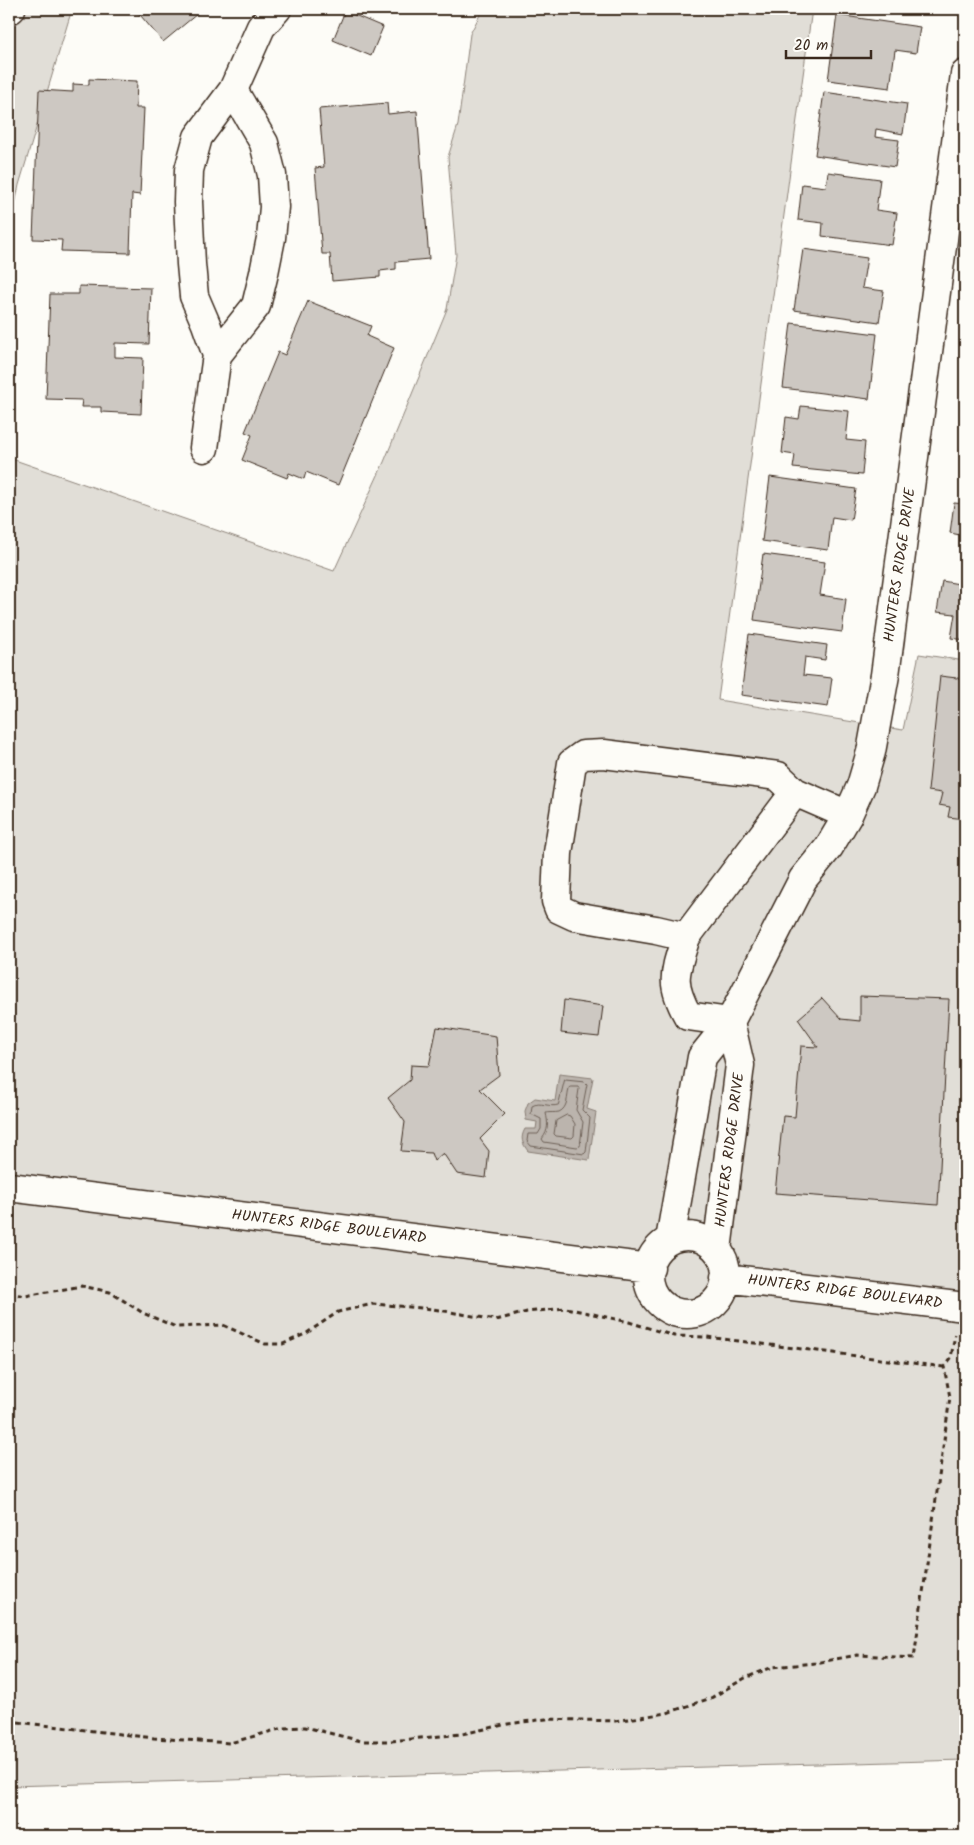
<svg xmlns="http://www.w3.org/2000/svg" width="974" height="1845" viewBox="0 0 974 1845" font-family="Kalam,sans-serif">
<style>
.green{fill:#e1ded7;stroke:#8e847a}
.water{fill:#bbb4ad;stroke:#887d74}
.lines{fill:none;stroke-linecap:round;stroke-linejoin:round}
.shore{stroke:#6e6157;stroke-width:1}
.building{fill:#cdc8c2;stroke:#3b2a1e}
.minor-casing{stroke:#3b2a1e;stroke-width:31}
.path{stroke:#3b2a1e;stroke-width:3;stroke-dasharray:5 4;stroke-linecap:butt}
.minor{stroke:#fdfcf7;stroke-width:28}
.labels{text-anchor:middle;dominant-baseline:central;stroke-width:4.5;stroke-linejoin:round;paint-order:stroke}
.street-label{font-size:15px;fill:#3b2a1e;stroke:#fdfcf7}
</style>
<rect width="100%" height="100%" fill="#fdfcf7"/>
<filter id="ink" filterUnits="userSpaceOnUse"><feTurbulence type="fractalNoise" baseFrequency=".02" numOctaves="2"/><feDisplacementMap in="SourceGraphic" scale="10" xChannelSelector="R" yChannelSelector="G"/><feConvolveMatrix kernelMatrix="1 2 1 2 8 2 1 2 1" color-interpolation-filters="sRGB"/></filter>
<g filter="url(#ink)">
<path class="green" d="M22 9H72L19 185 9 234V26Z
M483 9H812L718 700 903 730 919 654 965 661V1760L9 1786V458L334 571 384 462 447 309 456 255 448 157 458 125 470 34Z"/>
<path class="water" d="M559 1074 593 1078 587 1109 596 1112 589 1160 528 1151C522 1143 520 1138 525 1129H536L537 1122 526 1120 525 1111 528 1103 535 1098 555 1101Z"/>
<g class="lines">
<path class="shore" d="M565 1080 585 1082 587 1084 582 1110 590 1118 586 1152 584 1154 531 1146 527 1141 528 1134H538L541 1129V1119L531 1114 532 1106C540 1101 550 1108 558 1105Z
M571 1087H578L579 1089 576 1110 583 1122 580 1146 577 1147 544 1142 542 1139C549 1130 548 1123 546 1113 550 1112 554 1113 559 1112 568 1108 567 1097 569 1088Z
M567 1115 570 1116 575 1124 574 1136 572 1138 556 1136 554 1134 556 1121Z"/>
</g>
<path class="building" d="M135 9H203L163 42Z
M868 9H910V14Z
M345 11 383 27 371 56 333 40Z
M837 15 920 27 916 53 895 50 890 88 828 80Z
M89 79 137 81 136 108H144L140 195 132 194 130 253 61 251 62 240 33 239 39 90 73 92V84L89 85Z
M824 92 907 104 903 134 876 129 875 137 899 140 895 167 815 155Z
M387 103 388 114 417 111 429 259 396 262V269L380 271V277L332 281 330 254H322L315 168 324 167 319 109Z
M828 172 880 179 876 210 897 213 892 245 822 236 823 223 798 220 802 184 826 187Z
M803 249 867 258 862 288 884 291 879 322 794 310Z
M79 286 151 288 149 344 115 343V357L143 358 141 414 101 412V407H81L82 400 46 399 50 294H79Z
M308 301 371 326 367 336 394 348 338 485 306 472 304 479 289 473 287 478 242 460 252 435 245 432 278 352 285 355Z
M791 323 877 334 869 399 783 388Z
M801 406 849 411 846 440 865 442 862 475 793 468 795 455 782 453 786 417 799 419Z
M964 426 965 427V457H960Z
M965 466V490H962Z
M770 477 856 489 851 520 832 517 828 550 762 541Z
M954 503 965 504V536L950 533Z
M763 554 825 562 820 595 846 599 842 632 754 620Z
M942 581 965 585V640L951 638 955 614 937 612Z
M749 634 827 645 825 660 805 657 803 675 832 678 828 707 741 695Z
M940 676 965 679V819L948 817 950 807 939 805 942 793 928 791Z
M860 996 949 999 938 1205 775 1193 783 1116 795 1117 801 1046 818 1047 798 1019 822 998 841 1019 860 1021Z
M564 1000 603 1006 599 1037 561 1033Z
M437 1027 496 1036 499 1075 480 1089 505 1114 480 1139 489 1151 486 1178 457 1174 443 1153 434 1161 431 1153 401 1151 405 1122 388 1098 410 1080 411 1065 429 1066Z"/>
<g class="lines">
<g class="minor-casing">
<path id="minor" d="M9 9H11
M217 355 256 306 264 273 271 238 274 207 272 175 264 143 233 90
M204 448 217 355 206 324 194 296 191 264 188 202 189 170 198 137 233 90 261 27 277 9
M686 937 795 792
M730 1022 688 1016C669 982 675 972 686 937L656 930 574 916 559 909 556 901 558 853 572 763 583 755 604 754 778 776 795 792 848 815
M9 1187 650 1268
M648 1275a39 39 0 1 1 78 0a39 39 0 1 1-78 0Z
M670 1240 702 1057 730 1022 803 879 829 847 848 815 861 786 871 752 885 675 965 74
M717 1250 740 1065 730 1022
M725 1278 965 1307"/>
</g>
<path class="path" d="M9 1293 25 1296 82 1286 110 1292 143 1313 176 1327 223 1325 265 1344H283L307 1333 338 1312 373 1304 433 1309 496 1320 527 1312 566 1308 629 1322 674 1336 707 1337 944 1367
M9 1721 154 1738 230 1743 283 1728 305 1727 361 1741H391L462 1734 508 1724 546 1719 615 1721 667 1713 711 1698 745 1678 773 1667 815 1663 857 1655 914 1658 950 1397 944 1367 951 1358 955 1334"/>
<use href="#minor" class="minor"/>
</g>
</g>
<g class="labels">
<g class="street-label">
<text transform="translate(900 565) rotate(-82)">HUNTERS RIDGE DRIVE</text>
<text transform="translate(730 1150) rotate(-83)">HUNTERS RIDGE DRIVE</text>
<text transform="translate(329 1227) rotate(7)">HUNTERS RIDGE BOULEVARD</text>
<text transform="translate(845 1292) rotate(7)">HUNTERS RIDGE BOULEVARD</text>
</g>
</g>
<rect width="974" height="1845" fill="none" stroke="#fdfcf7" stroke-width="30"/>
<rect x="15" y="15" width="944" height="1815" fill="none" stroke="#3b2a1e" stroke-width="2" filter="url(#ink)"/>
<path d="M786 50v8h85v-8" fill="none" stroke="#3b2a1e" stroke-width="2.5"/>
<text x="794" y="50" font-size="15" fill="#3b2a1e" stroke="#fdfcf7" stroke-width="4" paint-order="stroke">20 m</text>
</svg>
